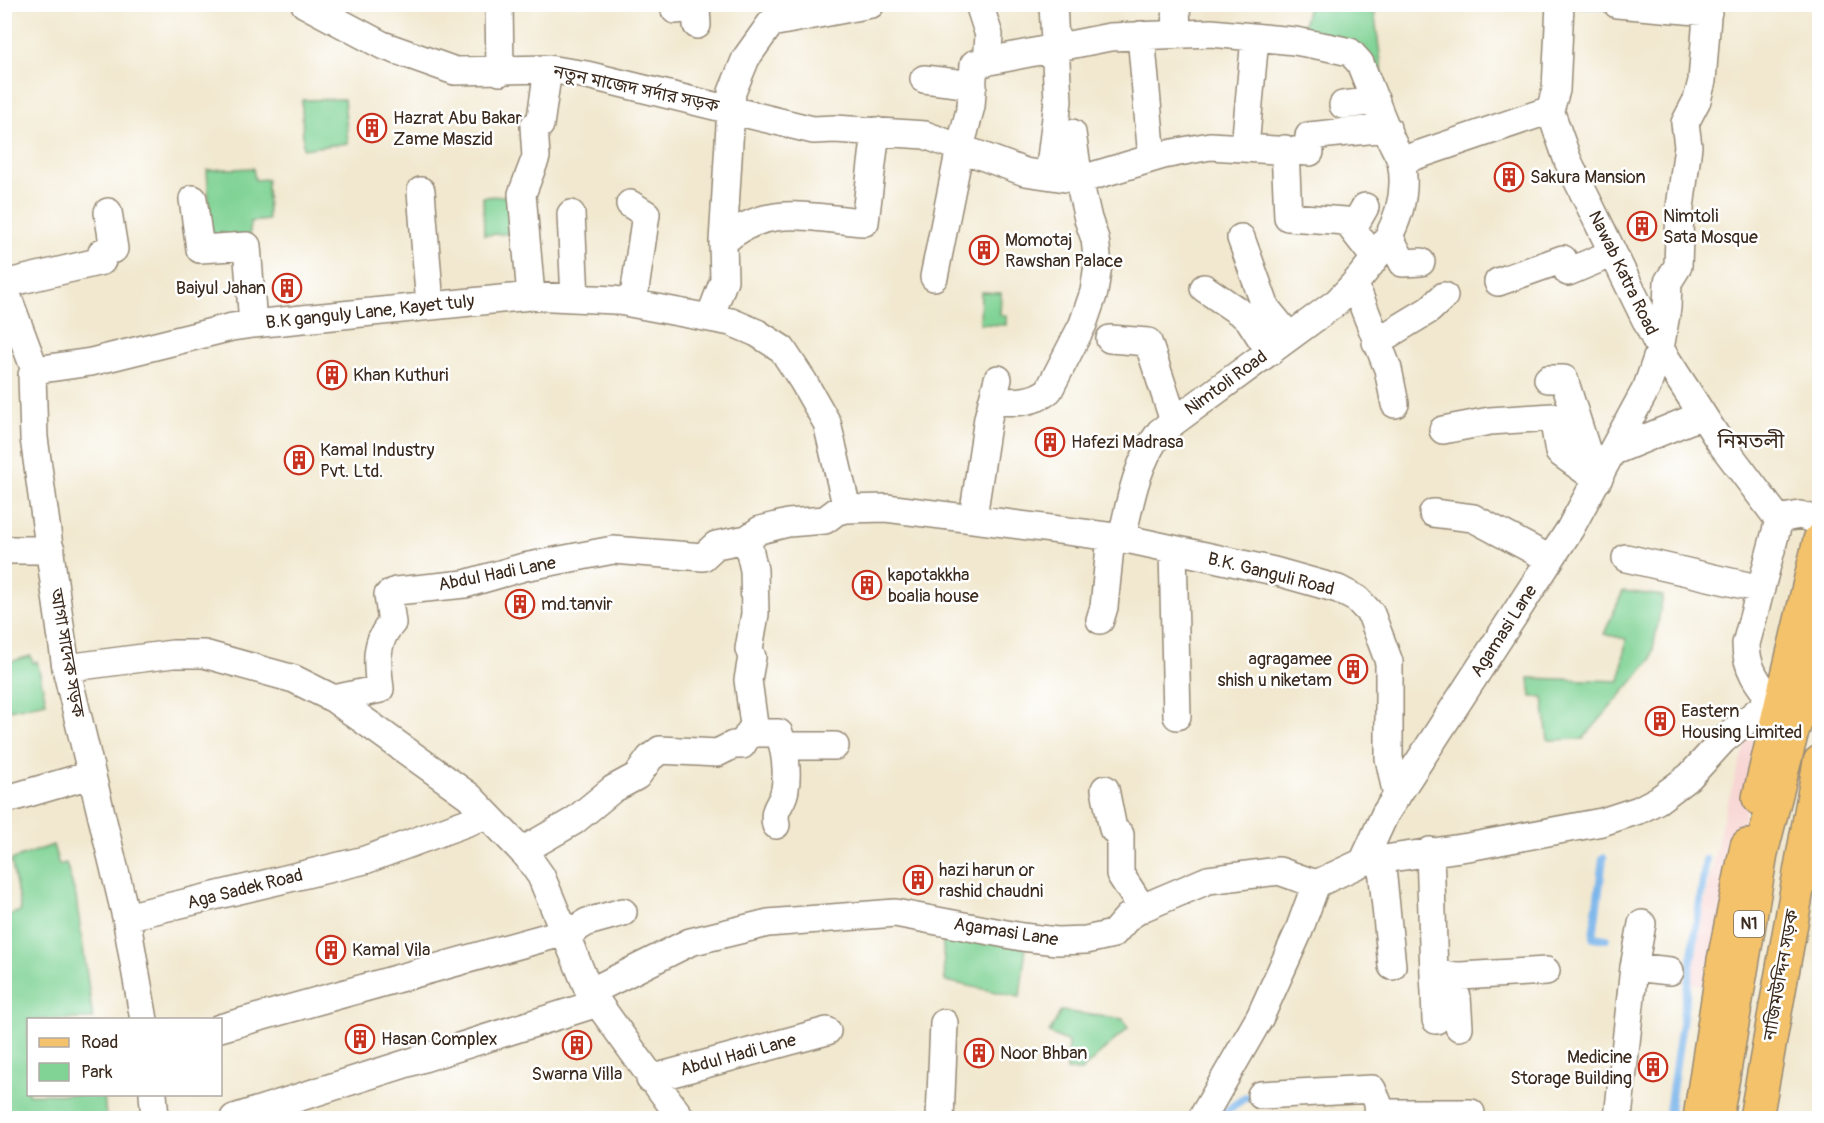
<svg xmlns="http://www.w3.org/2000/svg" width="1824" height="1123" viewBox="0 0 1824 1123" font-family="Pangolin,'Noto Sans Bengali',sans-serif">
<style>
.built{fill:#f7d0ce}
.green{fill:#80d395;stroke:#5e7e5a;stroke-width:1.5}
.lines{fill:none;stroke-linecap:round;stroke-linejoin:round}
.stream{stroke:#78b4ea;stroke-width:8}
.minor-casing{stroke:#968976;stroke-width:30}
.major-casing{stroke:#968976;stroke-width:36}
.highway-casing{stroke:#968976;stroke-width:36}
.minor{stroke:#fff;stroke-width:27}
.major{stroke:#f3c26a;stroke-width:33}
.highway{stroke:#f3c26a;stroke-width:33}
.labels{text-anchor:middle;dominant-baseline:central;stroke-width:5;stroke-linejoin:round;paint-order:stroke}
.shield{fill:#fff;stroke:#766a62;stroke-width:1.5}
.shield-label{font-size:16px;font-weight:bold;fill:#3b2a1e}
.street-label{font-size:18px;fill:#3b2a1e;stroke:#fff}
.poi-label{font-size:18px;fill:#3b2a1e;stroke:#fff;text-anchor:start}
.quarter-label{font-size:21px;fill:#3b2a1e;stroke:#fff}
</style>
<rect width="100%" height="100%" fill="#fff"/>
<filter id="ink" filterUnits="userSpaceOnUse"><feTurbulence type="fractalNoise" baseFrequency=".0167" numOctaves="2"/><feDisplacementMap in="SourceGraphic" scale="12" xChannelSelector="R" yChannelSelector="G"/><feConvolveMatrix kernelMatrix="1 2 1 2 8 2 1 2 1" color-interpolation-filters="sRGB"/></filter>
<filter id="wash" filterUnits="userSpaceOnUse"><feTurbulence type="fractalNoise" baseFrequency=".008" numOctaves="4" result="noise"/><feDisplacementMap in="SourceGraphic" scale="24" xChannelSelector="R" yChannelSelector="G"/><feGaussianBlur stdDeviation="1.35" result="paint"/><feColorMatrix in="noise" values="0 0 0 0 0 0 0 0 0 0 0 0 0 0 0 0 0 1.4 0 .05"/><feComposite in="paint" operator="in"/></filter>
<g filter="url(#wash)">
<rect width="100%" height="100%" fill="#f1e8cf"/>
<path class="built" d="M1749 731 1754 732 1751 783 1713 987 1691 983 1703 909 1722 822Z"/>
<path class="green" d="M1308 5H1401L1374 10 1386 99 1376 87 1302 33Z
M344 99 348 143 303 149 302 100Z
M253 168 255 180 267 179 268 220 250 222V236H211L207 170Z
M517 195 518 233 484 235 483 197Z
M981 292 1001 293 1000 315H1006V325L980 324Z
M1623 591 1663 596 1651 660 1583 739 1548 740 1543 697H1531L1529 678 1620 681 1626 639 1604 634Z
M31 656 33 663 37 661 46 702 5 711V663Z
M53 845 59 865 66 863 76 897 93 1019 28 1020V1094L104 1095 106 1118H5V916L21 911 11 860Z
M942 932 1026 947 1020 997 945 981Z
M1061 1011 1123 1019 1128 1028 1081 1071 1067 1070 1068 1042 1049 1033Z"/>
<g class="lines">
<path class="stream" d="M1584 4 1612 6
M1603 858 1593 937 1606 939
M1216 1118 1246 1097H1256
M1668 1118 1706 860"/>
</g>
</g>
<g filter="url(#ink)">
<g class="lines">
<g class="minor-casing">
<path id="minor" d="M305 4 382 45 455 71 548 69 587 75 813 130 835 129 925 135 1025 172 1079 180 1163 155 1210 146 1310 152 1309 136 1387 128
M499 4 500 72
M675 4V10L696 8 697 25
M979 4 989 35 987 62
M1176 4 1177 34
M1560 4 1556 90 1550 110 1568 161 1660 349 1720 442 1779 520 1746 644C1746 668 1758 684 1773 702
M1617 4 1708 12
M1141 35 1152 158
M924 79 973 85
M1343 105 1376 101
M1245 147 1255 38
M1285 149 1288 217 1346 221 1375 258
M1400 158 1406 159 1550 110
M1049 175 1058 101 1053 4
M421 191 430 306
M193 199 200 249 247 246 253 324
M630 204 646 214 633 303
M571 214 575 298
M1353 228 1365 207
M1389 236 1403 263 1421 262
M1241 238 1266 308 1289 336
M723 242C766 202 813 219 865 222L876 131
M934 277 960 148 971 106 974 64 1110 37 1211 33 1295 41 1327 47 1350 52 1360 63C1371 90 1381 118 1393 144 1396 150 1399 155 1401 161 1413 217 1374 265 1337 302L1160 432C1137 462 1130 501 1122 538
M1498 282 1563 259 1568 272 1613 253
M4 284 102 261V252L114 249 108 212
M1355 285 1388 369 1395 404
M4 287 35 370 32 375 34 438 66 668 126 917 144 1020
M1204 288 1248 318 1270 352
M531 296 522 194 536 157 534 126 540 125 548 69
M710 317 724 280 723 242 732 92 746 58 771 23 871 4
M1110 339 1148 342 1174 421
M1376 342 1429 310 1444 296
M35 370 91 362 232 327 253 324 531 296 614 300 731 322 757 333 782 349 803 381 827 423 847 509
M1548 379H1564L1587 452 1600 476
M992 401C1013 402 1033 404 1049 390L1083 324 1094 292 1098 265 1095 239 1088 219 1079 180 1072 133 1054 134
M1443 430 1490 421 1553 417 1559 452 1598 480
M1614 451 1702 415
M1433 513 1473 518 1550 559
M973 517 988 418 998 379
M1778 519 1800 515 1820 521
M4 550H51
M1173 550 1177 716
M1626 558 1761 589
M1100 620 1104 607 1111 537
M66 668 173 654H204L294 679 334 699 469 796 527 856 541 876 589 991 681 1118
M334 699 380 689C377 665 374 641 392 623L388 595 396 591 465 584 524 567 613 550 703 557 716 545 747 539 760 530 788 523 825 520 837 511 847 509 886 508 1122 538 1274 571 1338 589 1357 599 1371 614 1389 662V758L1397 796
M752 733H779C785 749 788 772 785 789 783 805 772 806 776 825
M784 746H835
M1105 789 1113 829 1120 835V874L1142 908
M4 800 90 775
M522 851 574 821 613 789 637 776 650 758 660 750 717 753 733 745H742L754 725 748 680 752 657 749 649 755 614 754 570 747 539
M1430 851 1434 975 1461 976 1546 971
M1381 858 1392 966
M1363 862 1468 847 1602 822 1639 810 1658 800 1690 776 1723 740 1763 707 1773 702 1781 703
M126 917 365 860 487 815
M566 935 587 922 623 912
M1634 967 1670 971
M1434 975 1435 992 1438 996 1457 997 1459 1027
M590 992 690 942 768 923 895 913 1022 937 1057 941 1086 940 1113 934 1128 917 1142 908 1208 880 1279 871 1316 884
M1435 992 1436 1020
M220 1028 565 932
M650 1079 827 1031
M153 1094 155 1118
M1261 1095 1372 1089 1378 1103 1379 1118
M1379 1113H1471
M234 1118 598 1003
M940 1118 944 1023
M1202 1118 1260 1017 1298 933 1316 884 1363 862 1385 814 1570 529 1647 387 1660 349 1667 308 1668 282 1678 266 1680 208 1688 146 1685 123 1697 100 1702 81 1708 4
M1618 1118 1634 967 1642 924"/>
</g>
<g class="major-casing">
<path id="major" d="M1759 798 1820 540
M1700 1118 1724 960 1747 846
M1756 1118 1820 762"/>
</g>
<g class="highway-casing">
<path id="highway" d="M1716 1118 1761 853 1792 731 1809 688 1820 647"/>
</g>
<use href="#minor" class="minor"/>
<use href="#major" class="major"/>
<use href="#highway" class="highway"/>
</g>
</g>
<defs>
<g id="building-ring" transform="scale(1.5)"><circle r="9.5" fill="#fff" stroke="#c8321e" stroke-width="1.5"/><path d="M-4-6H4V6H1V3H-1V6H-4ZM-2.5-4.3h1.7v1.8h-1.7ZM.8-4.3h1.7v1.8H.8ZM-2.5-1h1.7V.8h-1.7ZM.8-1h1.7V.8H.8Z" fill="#c8321e"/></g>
</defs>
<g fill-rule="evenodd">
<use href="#building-ring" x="372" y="128"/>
<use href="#building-ring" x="1509" y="177"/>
<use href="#building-ring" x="1642" y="226"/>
<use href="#building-ring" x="984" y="250"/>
<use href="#building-ring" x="287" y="288"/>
<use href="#building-ring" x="332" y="375"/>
<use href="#building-ring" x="1050" y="442"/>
<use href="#building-ring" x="299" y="460"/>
<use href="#building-ring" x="867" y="585"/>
<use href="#building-ring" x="520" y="604"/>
<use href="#building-ring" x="1353" y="669"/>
<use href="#building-ring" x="1660" y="721"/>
<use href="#building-ring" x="918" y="880"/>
<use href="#building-ring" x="331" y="950"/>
<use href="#building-ring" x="360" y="1039"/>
<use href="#building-ring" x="577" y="1045"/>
<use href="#building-ring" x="979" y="1053"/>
<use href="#building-ring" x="1653" y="1067"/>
</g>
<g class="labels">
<rect class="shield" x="1734" y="911" width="30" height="26" rx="4.5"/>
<g class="shield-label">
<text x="1749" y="924">N1</text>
</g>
<g class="street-label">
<text transform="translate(636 89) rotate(12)">নতুন মাজেদ সর্দার সড়ক</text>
<text transform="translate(1623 273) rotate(64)">Nawab Katra Road</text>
<text transform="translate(370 312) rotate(-6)">B.K ganguly Lane, Kayet tuly</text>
<text transform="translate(1226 383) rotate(-36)">Nimtoli Road</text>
<text transform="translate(497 574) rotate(-11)">Abdul Hadi Lane</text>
<text transform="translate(1271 574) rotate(14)">B.K. Ganguli Road</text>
<text transform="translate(1504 631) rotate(-57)">Agamasi Lane</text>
<text transform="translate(67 653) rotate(80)">আগা সাদেক সড়ক</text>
<text transform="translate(245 889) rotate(-14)">Aga Sadek Road</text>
<text transform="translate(1006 932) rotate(9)">Agamasi Lane</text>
<text transform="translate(1781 975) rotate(-80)">নাজিমউদ্দিন সড়ক</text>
<text transform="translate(738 1055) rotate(-15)">Abdul Hadi Lane</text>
</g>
<g class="poi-label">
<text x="393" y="118">Hazrat Abu Bakar<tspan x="393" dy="21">Zame Maszid</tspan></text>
<text x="1530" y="177">Sakura Mansion</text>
<text x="1663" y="216">Nimtoli<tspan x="1663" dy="21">Sata Mosque</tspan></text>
<text x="1005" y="240">Momotaj<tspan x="1005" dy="21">Rawshan Palace</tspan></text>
<text x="266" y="288" text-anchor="end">Baiyul Jahan</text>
<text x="353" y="375">Khan Kuthuri</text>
<text x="1071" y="442">Hafezi Madrasa</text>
<text x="320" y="450">Kamal Industry<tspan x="320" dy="21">Pvt. Ltd.</tspan></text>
<text x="888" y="575">kapotakkha<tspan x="888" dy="21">boalia house</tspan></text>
<text x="541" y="604">md.tanvir</text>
<text x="1332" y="659" text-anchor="end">agragamee<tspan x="1332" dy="21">shish u niketam</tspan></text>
<text x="1681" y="711">Eastern<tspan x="1681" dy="21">Housing Limited</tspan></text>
<text x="939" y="870">hazi harun or<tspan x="939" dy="21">rashid chaudni</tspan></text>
<text x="352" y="950">Kamal Vila</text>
<text x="381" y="1039">Hasan Complex</text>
<text x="1000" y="1053">Noor Bhban</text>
<text x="1632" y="1057" text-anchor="end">Medicine<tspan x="1632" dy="21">Storage Building</tspan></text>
<text x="577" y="1074" text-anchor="middle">Swarna Villa</text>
</g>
<g class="quarter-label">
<text x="1751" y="441">নিমতলী</text>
</g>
</g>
<rect width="1824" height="1123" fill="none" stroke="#fff" stroke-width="24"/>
<rect x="27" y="1018" width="195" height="78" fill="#ffffff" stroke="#b1aaa5" stroke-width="1.5"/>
<rect x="39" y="1038" width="30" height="9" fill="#f3c26a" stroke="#b1aaa5" stroke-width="1.5"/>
<text x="81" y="1048" font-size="18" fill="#3b2a1e">Road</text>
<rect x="39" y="1063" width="30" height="18" fill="#80d395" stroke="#b1aaa5" stroke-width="1.5"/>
<text x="81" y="1078" font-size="18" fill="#3b2a1e">Park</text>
</svg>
